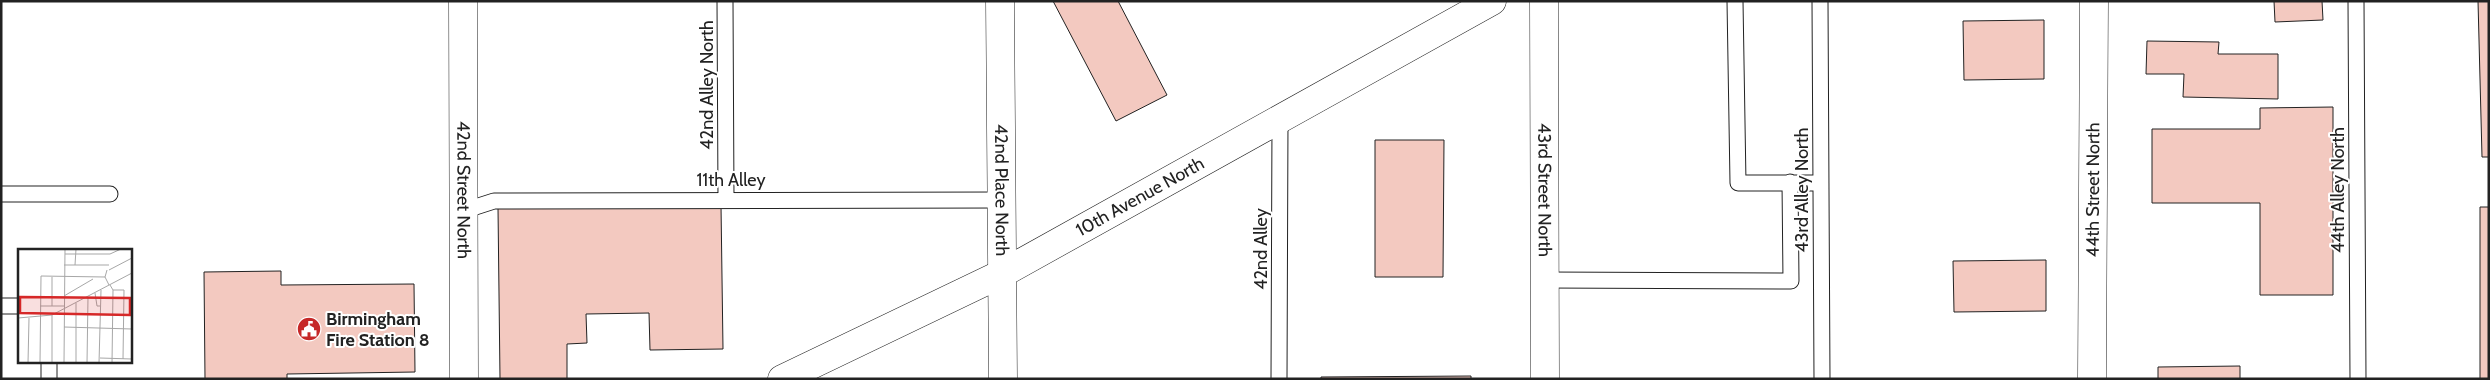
<svg xmlns="http://www.w3.org/2000/svg" width="2490" height="380" viewBox="0 0 2490 380" font-family="Cabin,sans-serif">
<style>
.building{fill:#f3c9c0;stroke:#222}
.lines{fill:none;stroke-linecap:round;stroke-linejoin:round}
.service-casing{stroke:#222;stroke-width:17}
.minor-casing{stroke:#222;stroke-width:29}
.tertiary-casing{stroke:#222;stroke-width:29}
.service{stroke:#fff;stroke-width:15}
.minor{stroke:#fff;stroke-width:28}
.tertiary{stroke:#fff;stroke-width:28}
.labels{text-anchor:middle;dominant-baseline:central;stroke-width:4;stroke-linejoin:round;paint-order:stroke}
.street-label{font-size:18px;fill:#222;stroke:#fff}
.poi-label{font-size:18px;font-weight:bold;fill:#222;stroke:#fff;text-anchor:start}
.inset-road{fill:none;stroke:#a7a7a7;stroke-width:1}
.view{fill:#d62828;fill-opacity:0.15;stroke:#d62828;stroke-width:2.5}
.inset-edge{fill:none;stroke:#222;stroke-width:2.5}
</style>
<rect width="100%" height="100%" fill="#fff"/>
<path class="building" d="M1053 1H1118L1167 95 1116 121Z
M2274 1H2322L2323 20 2275 22Z
M2478 1H2489V157H2482Z
M2044 20V79L1964 80 1963 21Z
M2147 41 2219 42 2218 54H2278V99L2183 97 2184 74H2146Z
M2333 107V295H2260V203H2152V129H2260V108Z
M1375 140H1444L1443 277H1375Z
M721 205 723 349 650 350 649 313 586 314 587 343 567 344V379H500L498 208Z
M2480 207H2489V379H2480Z
M2046 260V311L1954 312 1953 261Z
M281 271V285L414 284 415 372 287 374V379H205L204 272Z
M2240 366V379H2158V367Z
M1471 376V379H1321V377Z"/>
<g class="lines">
<g class="service-casing">
<path id="service" d="M725 1 726 199
M1735 1 1738 183H1821
M1820 1 1822 379
M2356 1 2358 379
M1 194H110
M463 211 494 201 1001 200
M1545 280 1791 281 1790 182
M1 306H19
M49 361V379
M1279 379 1280 120"/>
</g>
<g class="minor-casing">
<g id="minor">
<path id="s1" d="M463 1 464 379"/>
<path id="s2" d="M1000 1 1003 379"/>
<path id="s3" d="M1544 1 1545 379"/>
<path id="s4" d="M2092 379 2094 1"/>
</g>
</g>
<g class="tertiary-casing">
<g id="tertiary">
<path id="s5" d="M782 379 1001 274 1492 1"/>
</g>
</g>
<use href="#service" class="service"/>
<use href="#minor" class="minor"/>
<use href="#tertiary" class="tertiary"/>
</g>
<defs>
<g id="civic-disc" transform="scale(1.25)"><circle r="9.5" fill="#c62828" stroke="#fff"/><path d="M-.6-6.5H3V-4.5H.6V-3L4-1V1h2V6H-6V1h2V-1L-.6-3ZM-1.2 2.5V6h2.4V2.5Z" fill="#fff"/></g>
</defs>
<g fill-rule="evenodd">
<use href="#civic-disc" x="309" y="329"/>
</g>
<g class="labels">
<g class="street-label">
<text transform="translate(707 85) rotate(-90)">42nd Alley North</text>
<text x="731" y="180">11th Alley</text>
<text stroke="none"><textPath href="#s1" startOffset="189">42nd Street North</textPath></text>
<text stroke="none"><textPath href="#s2" startOffset="189">42nd Place North</textPath></text>
<text stroke="none"><textPath href="#s3" startOffset="189">43rd Street North</textPath></text>
<text transform="translate(1802 190) rotate(-90)">43rd Alley North</text>
<text stroke="none"><textPath href="#s4" startOffset="189">44th Street North</textPath></text>
<text transform="translate(2338 190) rotate(-90)">44th Alley North</text>
<text stroke="none"><textPath href="#s5" startOffset="402">10th Avenue North</textPath></text>
<text transform="translate(1261 249) rotate(-90)">42nd Alley</text>
</g>
<g class="poi-label">
<text x="326" y="319">Birmingham<tspan x="326" dy="21">Fire Station 8</tspan></text>
</g>
</g>
<g transform="translate(18 249)">
<rect width="114" height="114" fill="#fff"/>
<path class="inset-road" d="M47 5H92L103 0M46 16H91M57 16 58 0M89 21 87 28 91 36M91 21 114 9M92 36 95 41 94 114M95 41H106L105 110M77 44 79 57H82M46 47 75 30M22 57H46M34 57V28M34 66V114M0 69 34 66 114 24M46 78 114 80M82 109 114 110M10 114 11 69M22 114 23 27 87 28M46 114 47 0M58 114V54M69 114 70 48M81 114 83 41"/>
<path class="view" d="M2 48 112 49V66L2 64Z"/>
<rect width="114" height="114" class="inset-edge"/>
</g>
<rect width="2490" height="380" fill="none" stroke="#222222" stroke-width="5"/>
</svg>
